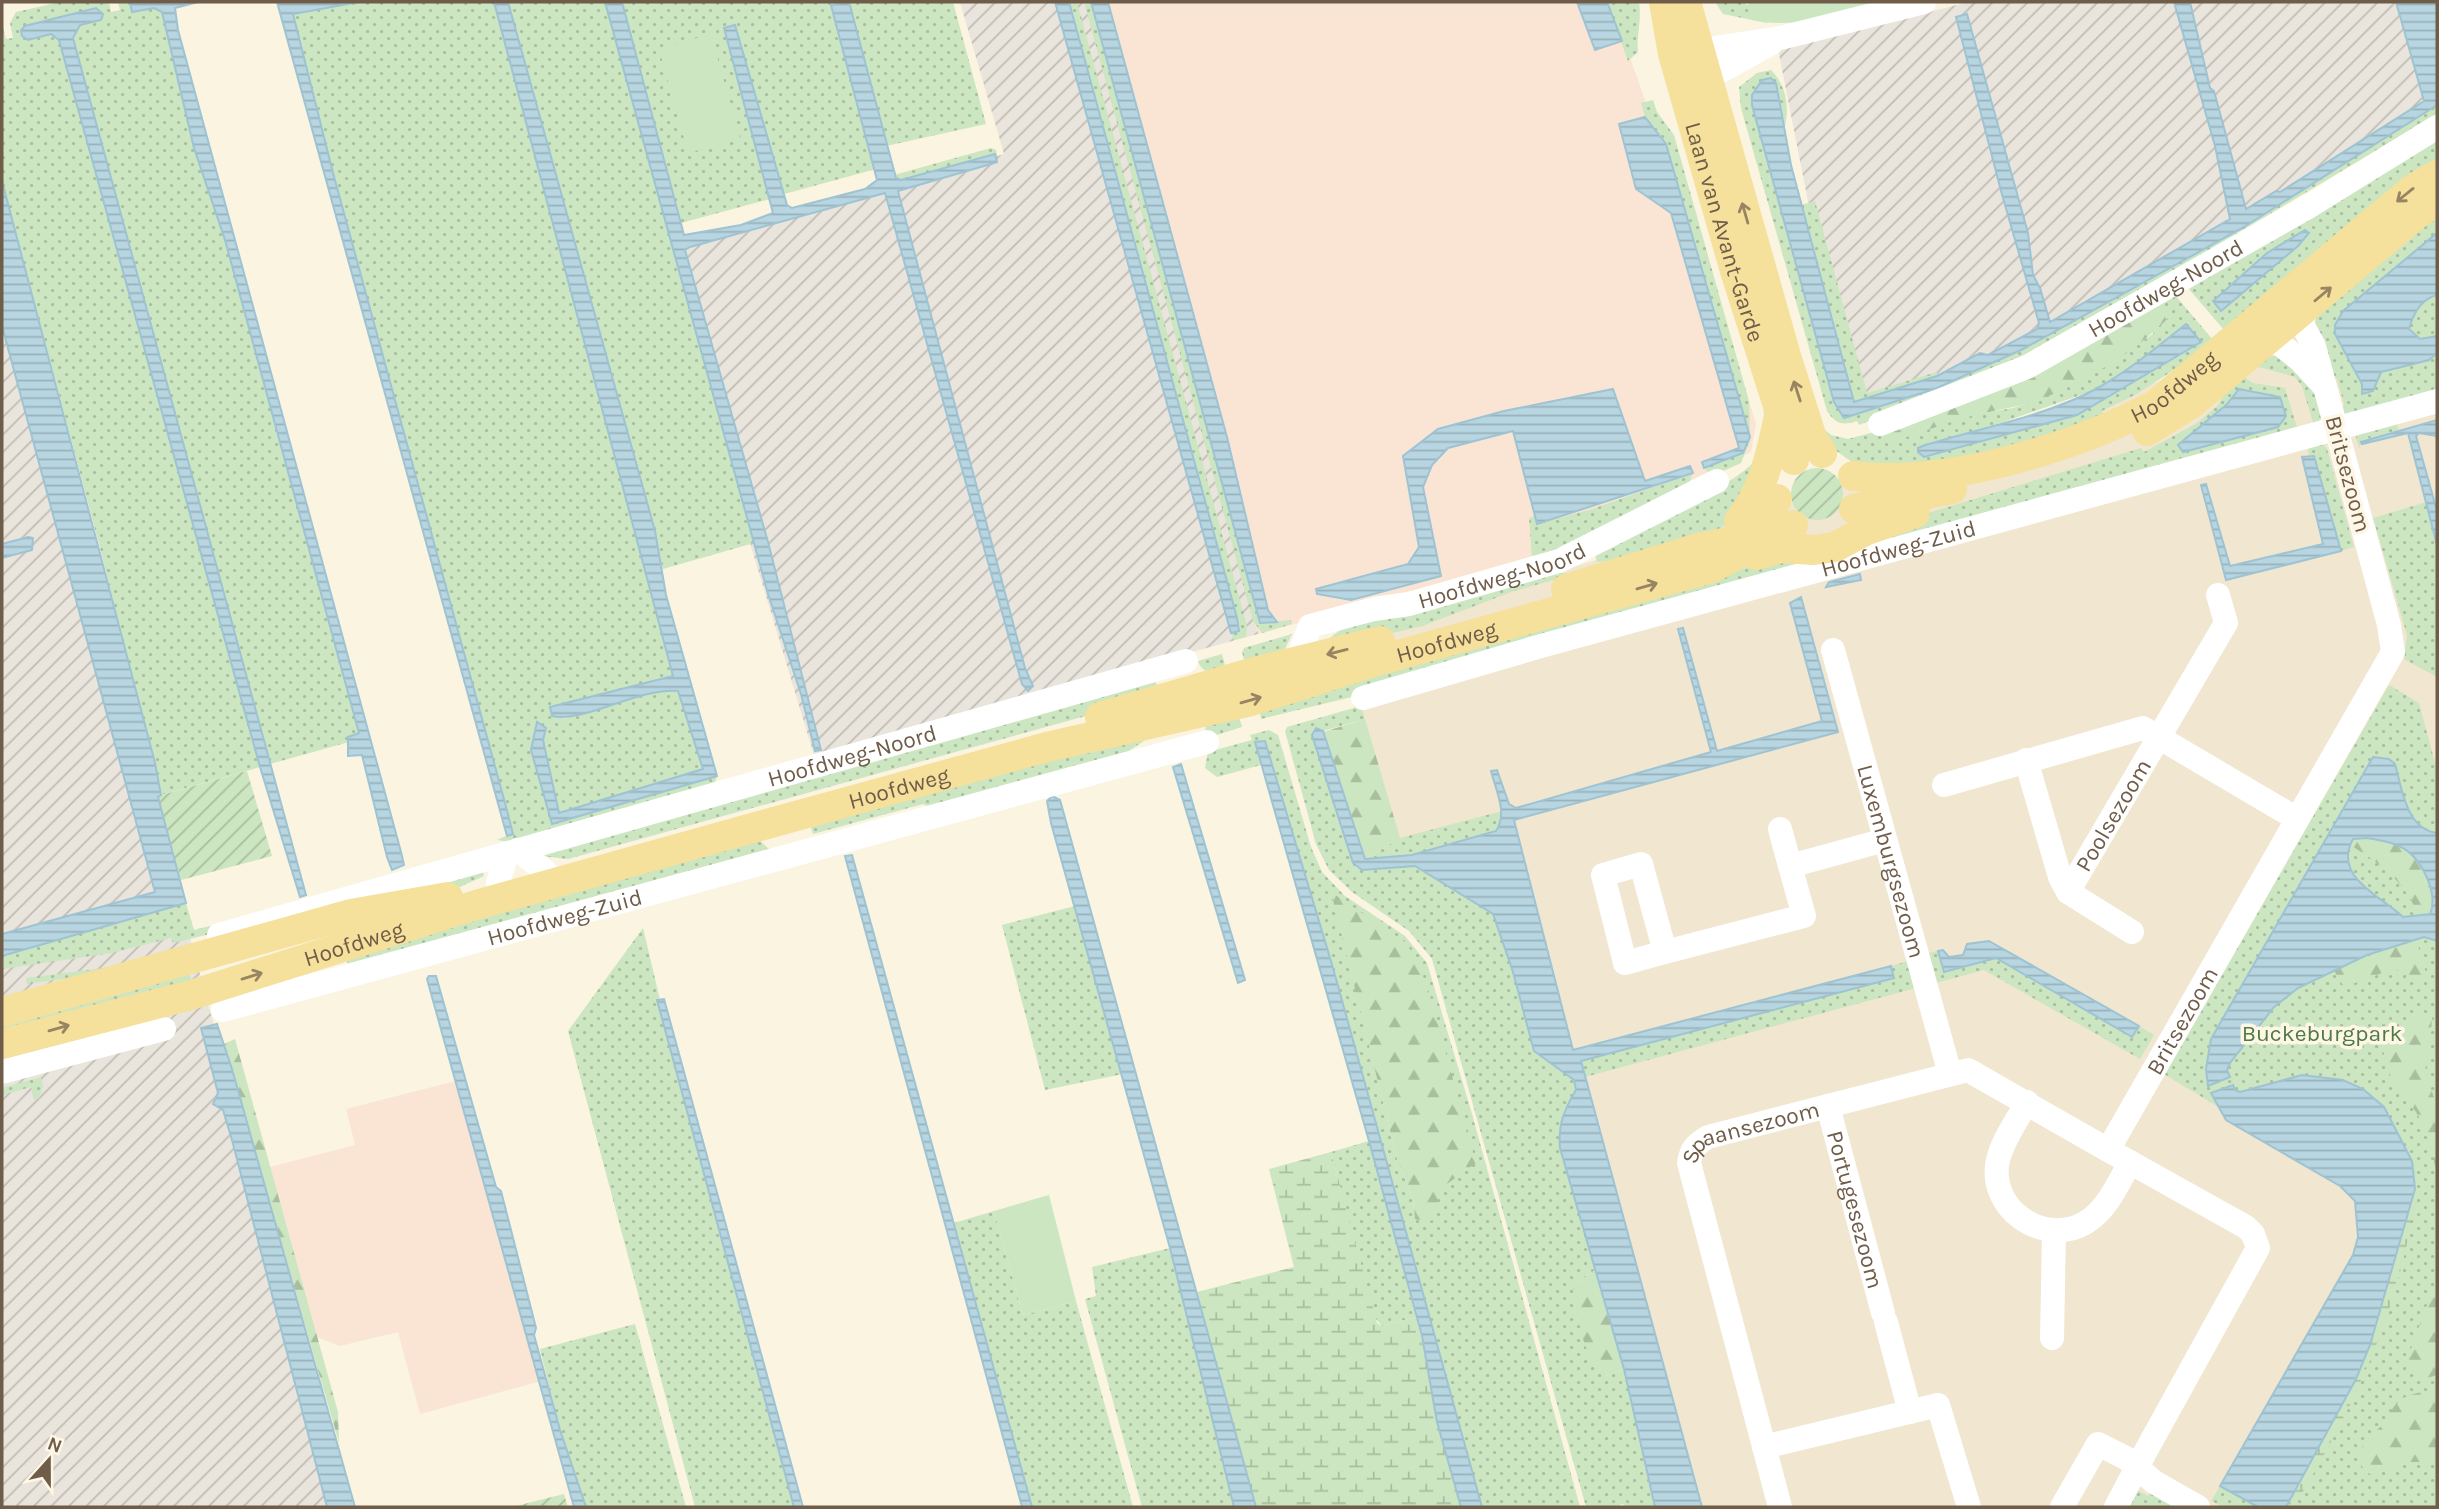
<svg xmlns="http://www.w3.org/2000/svg" width="2439" height="1509" viewBox="0 0 2439 1509" font-family="Karla,sans-serif">
<style>
.residential{fill:#f1e6cf}
.commercial{fill:#fae5d4}
.industrial{fill:url(#industrial-furrows)}
.grass{fill:url(#grass-dots);fill-rule:evenodd}
.forest{fill:url(#forest-firs)}
.wetland{fill:url(#wetland-marsh)}
.garden{fill:url(#garden-furrows)}
.pitch{fill:#cbe6c0}
.water{fill:url(#water-rules);stroke:#9ec3d3;stroke-width:2;fill-rule:evenodd}
.lines{fill:none;stroke-linecap:round;stroke-linejoin:round}
.minor{stroke:#fff;stroke-width:24}
.major{stroke:#f5e09c;stroke-width:30}
.oneway{stroke:#978462}
.labels{text-anchor:middle;dominant-baseline:central;stroke-width:7;stroke-linejoin:round;paint-order:stroke}
.street-label{font-size:23px;fill:#6f5c49;stroke:#fef7e6}
.park-label{font-size:23px;fill:#4e7a45;stroke:#fef7e6}
</style>
<defs>
<pattern id="industrial-furrows" width="10" height="10" patternUnits="userSpaceOnUse" patternTransform="scale(1.75)"><rect width="10" height="10" fill="#e9e4dc"/><path d="M-1 1l2-2M0 10L10 0M9 11l2-2" fill="none" stroke="#c1bcb4"/></pattern>
<pattern id="grass-dots" width="8" height="8" patternUnits="userSpaceOnUse" patternTransform="scale(1.75)"><rect width="8" height="8" fill="#cbe6c0"/><path d="M2 2h.1M6 6h.1" fill="none" stroke="#a9be9e" stroke-width="1.8" stroke-linecap="round"/></pattern>
<pattern id="forest-firs" width="22" height="20" patternUnits="userSpaceOnUse" patternTransform="scale(1.75)"><rect width="22" height="20" fill="#cbe6c0"/><path d="M5 1l3.5 6h-7zM16 11l3.5 6h-7z" fill="#a9be9e"/></pattern>
<pattern id="wetland-marsh" width="20" height="14" patternUnits="userSpaceOnUse" patternTransform="scale(1.75)"><rect width="20" height="14" fill="#cbe6c0"/><path d="M1 5h8M5 5V1M11 12h8M15 12V8" fill="none" stroke="#a9be9e"/></pattern>
<pattern id="garden-furrows" width="10" height="10" patternUnits="userSpaceOnUse" patternTransform="scale(1.75)"><rect width="10" height="10" fill="#cbe6c0"/><path d="M-1 1l2-2M0 10L10 0M9 11l2-2" fill="none" stroke="#a9be9e"/></pattern>
<pattern id="water-rules" width="6" height="5" patternUnits="userSpaceOnUse" patternTransform="scale(1.75)"><rect width="6" height="5" fill="#b7d6e2"/><path d="M0 2.5h6" fill="none" stroke="#99b1b9"/></pattern>
</defs>
<rect width="100%" height="100%" fill="#faf4e0"/>
<path class="residential" d="M2437 288V1507H1685L1508 893 1379 840 1340 635 1823 494Z"/>
<path class="commercial" d="M1108 2H1610L1649 111 1665 128 1756 424 1751 452 1555 553 1258 634Z
M460 1080 545 1380 420 1414 398 1332 340 1346 317 1337 270 1167 355 1145 346 1109Z"/>
<path class="industrial" d="M960 2H1108L1258 634 814 755 663 255 1004 154Z
M1969 2H2437V97L2254 213 1984 360 1849 410 1779 54 1783 48Z
M2 239 141 759 346 1507H2Z"/>
<path class="grass" d="M60 2H109L111 12 120 10 118 2H130L132 12 154 8 162 12 194 148 225 240 359 733 348 737 349 742 270 764 73 38 80 25 101 20 103 14 51 34 59 40 260 767 161 795 100 548 2 180V24L6 39 13 38 10 23 16 12Z
M359 2H494L674 676 550 707 563 719C597 708 641 687 678 691L703 769 558 813 543 740 531 750 553 824 717 776 713 788 517 843 497 840 513 833 333 173 293 13Z
M508 2H605L754 543 663 569 612 373 585 289Z
M622 2H953L986 124 886 146 849 3 832 5 876 169 784 194 735 25 724 28 770 199 681 223Z
M1069 2H1077L1247 626 1246 637 1234 640 1231 633 1239 630 1237 618Z
M1084 2H1091L1260 623 1291 620 1292 624 1262 633 1253 621Z
M1607 2H1639C1642 22 1636 35 1638 52L1628 61Z
M1715 2H1743L1748 5 1750 2 1768 18 1767 23 1723 14Z
M1771 70C1787 86 1790 109 1784 130L1776 84 1771 78 1762 80 1752 95 1844 418 2023 349 2244 227 2437 105V114L2027 359 1859 425 1857 421C1842 426 1836 424 1827 411L1741 108 1739 87 1757 73Z
M1653 100 1657 112 1674 135 1749 401 1750 441 1741 463 1712 476 1704 468 1743 453 1750 437 1666 142 1645 117 1641 103Z
M2437 135V170L2230 337 2189 289Z
M991 148 996 150 998 161 994 154 900 180 894 175Z
M1815 201 1867 393 1937 372V376L1854 402 1801 205Z
M2437 204V233L2343 311 2335 334 2362 384 2373 390 2381 372 2429 360 2437 353V390L2355 417 2340 412 2344 404 2337 379 2329 374 2315 324 2317 311Z
M2174 294 2213 340 2212 345 2137 394 2102 411 2104 416 1964 465 1859 467 1828 445 1821 427 1831 435 1848 439 1878 431 2013 408 2043 398 2093 372 2153 334 2162 301ZM2185 324 2200 342 2077 415 1925 457 1918 452 2092 391 2132 367Z
M2437 295V336C2424 338 2417 343 2408 329 2413 314 2421 299 2437 295Z
M2270 356H2277L2310 380 2323 416 2314 426 2302 386 2295 377 2255 366Z
M2244 377 2253 383 2285 388 2299 434 1851 553 1905 520 2141 448 2144 452 2197 423 2218 405 2226 391ZM2245 389 2279 397 2286 416 2278 427 2183 452 2180 449C2194 436 2231 394 2245 389Z
M1763 402 1770 415C1758 460 1755 507 1714 533L1620 561 1597 562 1593 548C1627 532 1736 487 1755 460 1765 446 1765 419 1763 402Z
M2395 421 2399 430 2363 440 2359 448 2355 433Z
M2322 442 2327 449 2354 547 2341 551 2314 456H2309L2307 446Z
M1693 473 1687 488 1547 559 1532 557 1529 518 1535 516 1537 524 1592 509Z
M2426 502 2437 545V677L2404 659 2407 635 2373 518Z
M1774 560 1806 565 1360 695 1261 719 1258 704Z
M1561 572 1571 575 1514 591 1422 626 1372 638 1322 644 1347 625Z
M1292 634 1284 651 1246 667 1242 652 1244 648Z
M1222 654 1227 673C1214 673 1203 675 1198 661Z
M1155 681 1158 687 1140 701 568 859 540 856Z
M2389 685 2419 703 2437 770V1507H2223L2211 1501 2367 1248 2365 1196 2159 1071 2224 971Z
M1361 706 1365 719 1323 731 1316 728 1357 868 1372 870 1415 866 1493 914 1513 972 1534 1051 1574 1080 1576 1090 1564 1110 1560 1147 1595 1270 1573 1286 1606 1376 1624 1369 1655 1507H1628L1622 1504 1616 1507H1586L1432 959 1409 931 1352 892 1329 870 1316 844 1285 731 1287 727Z
M1237 710 1242 727 1210 737 1205 733 1206 725Z
M1162 729 1121 756 932 808 923 804 813 834 808 818Z
M1269 730 1278 735 1311 847 1322 872 1345 896 1405 936 1427 963 1472 1114 1580 1507H1482L1333 968 1265 741 1255 742 1261 765 1217 777 1205 768 1208 752 1252 740 1250 735ZM1332 893 1476 1162 1440 1189 1415 1219 1413 1199 1397 1159Z
M1502 811V822L1496 831 1412 855 1365 859 1400 838Z
M760 841 769 849 348 965 347 961 363 951Z
M482 868 484 876 451 891 98 974 27 984 26 978 112 967Z
M186 903 194 930 210 926 218 932 173 943 171 938 112 953 2 969V956Z
M1075 906 1123 1074 1045 1090 1002 925Z
M643 928 660 1000 657 1001 794 1507H695L568 1031Z
M1938 951 1945 972 1996 958 2132 1037 2139 1026 2154 1035 2140 1059 1984 970 1936 983 1928 953Z
M1908 961 1916 988 1585 1077 1581 1061 1894 978 1891 966Z
M189 973 192 984 2 1033V1027L20 1022 58 1004Z
M41 1077 43 1086 39 1098 34 1100 31 1087 2 1095V1088Z
M1369 1141 1416 1317 1382 1326 1375 1318 1331 1152Z
M994 1211 1023 1315 1076 1301 1133 1507H1032L954 1223Z
M1170 1248 1234 1507H1142L1085 1299 1096 1296 1092 1267Z
M635 1324 686 1507H586L560 1430 540 1349Z
M2151 1489 2182 1507H2127L2137 1490 2148 1496Z"/>
<path class="forest" d="M2162 301 2171 315C2137 351 2087 381 2041 399 2017 408 1992 410 1968 417 1942 424 1917 434 1891 442L1878 431Z
M1365 719 1400 838 1365 859 1323 732Z
M2367 838C2378 840 2390 841 2401 847 2421 857 2439 893 2430 914L2418 917C2409 884 2378 862 2350 845L2353 839Z
M1331 892 1405 942 1417 960 1429 992 1476 1163 1440 1189 1434 1219 1427 1223 1415 1219 1413 1199 1397 1159Z
M2416 939 2427 976 2415 985C2394 951 2373 987 2342 984L2333 969Z
M2423 1014H2433L2425 1072 2437 1106V1173C2432 1153 2428 1130 2416 1112 2411 1104 2404 1098 2399 1091 2372 1047 2381 1035 2423 1014Z
M235 1039 338 1412 339 1443 224 1044Z
M1595 1270 1624 1369 1606 1376C1581 1357 1578 1316 1573 1286Z
M2437 1277V1375L2427 1378 2407 1371 2408 1357Z
M2437 1391V1457L2424 1462H2404L2374 1476 2364 1471 2358 1457 2367 1436C2402 1420 2378 1393 2437 1391Z"/>
<path class="wetland" d="M1331 1152 1377 1323 1382 1326 1416 1317 1432 1380 1437 1423 1461 1507H1256L1197 1292 1294 1267 1269 1169Z
M2415 1189C2405 1302 2352 1411 2294 1507H2286L2356 1379Z"/>
<path class="garden" d="M1791 494a26 26 0 1 1 52 0a26 26 0 1 1-52 0Z
M247 771 272 856 181 880 158 796Z
M564 1494 568 1507H512Z"/>
<path class="pitch" d="M1750 2H1880C1839 13 1794 30 1752 20L1748 5Z
M711 34 740 139 688 153 659 49Z
M1049 1195 1076 1301 1023 1315 994 1211Z"/>
<path class="water" d="M130 2H198L175 8 178 30 401 852 404 865 392 870 387 857 362 755 348 756V737L359 733 225 240 194 148 162 12 154 8 132 12Z
M277 2H359L293 14 333 173 505 803 513 834 507 836Z
M494 2H508L655 531 666 595 717 776 552 824 531 750 537 722 546 728 543 740 559 813 703 769 678 691C639 687 582 724 552 716L550 707 673 676Z
M605 2H622L684 235 741 225 773 213 724 28 735 25 787 205 792 208 865 189 877 180 831 5 849 2 896 178 901 180 995 154 997 162 991 164 898 191 1025 668 1033 686 1028 691 1022 684 885 193 690 247 685 250 768 542 821 750 815 751 801 694 768 594Z
M1055 2H1069L1237 618 1239 631 1231 633Z
M1091 2H1108L1227 437 1268 610 1277 622 1260 623Z
M1577 2H1607L1622 41 1595 50Z
M2174 2H2190L2210 88 2214 91 2246 209 2276 191 2280 192 2424 101 2396 2H2437V105L2244 227 2023 349 1937 388 1844 418 1834 402 1752 105V95L1762 80 1771 78 1776 83 1791 165 1854 402 1937 376 1980 353 1988 355 2037 329 2039 323 2001 191 1956 17 1967 14 2028 233 2033 275 2040 288 2050 322 2230 219 2215 146Z
M96 8 103 14 101 20 80 25 73 38 306 895 300 897 260 767 59 40 51 34 28 40 22 36 21 30 25 26Z
M1645 117 1666 144 1750 437 1743 453 1704 468 1702 462 1739 448 1671 213 1636 189 1619 124Z
M2 181 155 763 161 795 158 797 186 903 2 956V934L155 892 2 326Z
M2305 230 2309 233 2298 246 2221 311 2213 301 2267 253Z
M2437 233V295C2421 299 2413 314 2409 329L2420 339 2437 336V353L2429 360 2381 372 2373 391 2362 394V384L2335 334V325L2343 311Z
M2186 324 2201 342 2077 415 1924 457 1918 452V448L1925 445C1978 429 2045 416 2094 390 2127 372 2156 348 2186 324Z
M1613 389 1645 481 1690 466 1693 473 1537 524 1513 431 1448 448 1432 465 1423 487 1441 576 1351 600 1317 594 1316 589 1408 564 1419 547 1403 456 1438 429 1504 411Z
M2239 389 2280 397 2286 416 2278 427 2183 452 2178 445 2227 404Z
M2437 420V436L2419 433 2416 436 2437 511V545L2408 433 2362 444 2361 442Z
M2314 456 2341 551 2226 580 2201 485 2206 484 2230 566 2323 544 2302 457Z
M28 537 33 538 32 550 2 558V544Z
M1860 574 1861 580 1826 587 1829 582Z
M1801 597 1838 732 1514 820 1573 1050 1891 966 1894 978 1581 1061 1702 1507H1655L1624 1369 1560 1148C1558 1124 1564 1110 1576 1090L1574 1080 1534 1051 1513 972 1493 914 1415 866 1362 870 1353 863 1312 735 1316 728 1323 731 1365 859 1412 855 1496 831C1508 813 1496 791 1491 771L1497 770 1509 804 1516 808 1711 752 1678 629 1683 628 1717 751 1822 721 1790 603Z
M1265 741 1333 968 1482 1507H1461L1437 1422 1422 1336 1369 1141 1255 742Z
M2373 757 2389 759 2395 764C2402 789 2406 829 2437 833V941L2424 937 2367 955 2298 988 2274 1007 2230 1063 2227 1070 2230 1077 2208 1086 2206 1069 2211 1039ZM2367 838C2378 840 2390 841 2401 847 2421 857 2439 893 2430 914L2403 917C2381 896 2332 877 2353 839Z
M1181 764 1245 980 1238 983 1173 767Z
M1052 796 1060 800 1256 1507H1234L1170 1248 1051 823 1047 801Z
M852 855 1032 1507H1022L845 856Z
M1989 941 2139 1026 2132 1037 1996 958 1944 972 1938 951 1943 950 1949 957 1963 955 1967 944Z
M429 976H436L496 1187 501 1191 536 1328 534 1335 560 1430 586 1507H574L427 979Z
M664 999 803 1507H794L657 1000Z
M217 1024 232 1069 355 1507H327L232 1140 223 1110 213 1104 218 1093 201 1028Z
M2302 1075 2343 1080 2363 1089 2384 1107 2412 1161 2415 1189 2370 1345 2356 1379 2286 1507H2258L2220 1486 2353 1255 2358 1237 2355 1201 2340 1186 2226 1120 2211 1093 2233 1085 2235 1090 2240 1092Z"/>
<g class="lines">
<g class="minor">
<path d="M1681 53 1780 38 1924 2"/>
<path d="M1689 80 1723 70 1770 44"/>
<path id="s1" d="M1880 424 2027 367 2308 207 2437 127"/>
<path id="s2" d="M1833 650 1950 1074"/>
<path id="s3" d="M1297 661 1310 626 1374 609 1409 604 1559 561 1717 481"/>
<path id="s4" d="M1363 698 1541 646 2437 401"/>
<path d="M2026 760 2060 877 2068 892 2132 932"/>
<path d="M1944 785 2143 728 2297 819"/>
<path d="M1780 829 1790 866"/>
<path d="M518 850 545 871"/>
<path d="M498 883 507 854"/>
<path id="s5" d="M2068 892 2226 623 2218 595"/>
<path id="s6" d="M219 935 1186 661"/>
<path d="M1665 952 1625 963 1603 875 1641 864 1665 952 1804 916 1790 866 1885 840"/>
<path id="s7" d="M223 1010 1207 742"/>
<path d="M2 1072 164 1029"/>
<path d="M2027 1102C2017 1121 2003 1139 1998 1160 1987 1208 2043 1247 2085 1223 2107 1210 2118 1184 2130 1162"/>
<path id="s8" d="M1828 1106 1883 1313"/>
<path d="M1886 1322 1910 1412"/>
<path d="M2052 1338 2054 1232"/>
<path d="M1764 1447 1938 1405 1969 1507"/>
<path id="s9" d="M1780 1507 1689 1163C1691 1149 1696 1144 1708 1137L1968 1070 2108 1150"/>
<path id="s10" d="M2062 1507 2098 1444 2126 1458 2137 1467 2258 1248 2253 1234 2246 1227 2108 1150 2393 652 2389 625 2314 346 2297 315 2270 310 2271 337 2300 360 2324 386"/>
<path d="M2116 1507 2137 1467 2154 1482 2198 1507"/>
</g>
<g class="major">
<path id="s11" d="M1664 2 1673 54 1735 271 1780 412 1789 430 1794 460"/>
<path d="M1686 2 1786 356 1812 438 1822 453"/>
<path d="M2147 431 2191 404 2417 214 2437 201"/>
<path id="s12" d="M1853 476C1946 487 2074 448 2155 405L2414 188 2437 175"/>
<path d="M1854 509 1952 489"/>
<path d="M1739 521C1765 488 1771 452 1780 412"/>
<path d="M1756 555 1781 548 1814 550 1835 547 1867 530 1915 513"/>
<path d="M1566 589 1698 548 1738 540 1762 523 1777 499"/>
<path d="M1100 717 1258 671 1380 641"/>
<path d="M2 1012 351 914 448 897"/>
<path id="s13" d="M2 1044 191 995 476 905 756 827 1047 747 1251 701 1377 661 1712 568 1793 525"/>
</g>
</g>
<defs><path id="oneway-shaft" d="M-6 0H5M1.5-3L5.5 0L1.5 3" fill="none" stroke-width="1.6" stroke-linecap="round" stroke-linejoin="round" transform="scale(1.75)"/></defs>
<g class="oneway">
<use href="#oneway-shaft" transform="translate(2405 195) rotate(141)"/>
<use href="#oneway-shaft" transform="translate(1745 213) rotate(-106)"/>
<use href="#oneway-shaft" transform="translate(2323 294) rotate(-40)"/>
<use href="#oneway-shaft" transform="translate(1797 391) rotate(-108)"/>
<use href="#oneway-shaft" transform="translate(1647 586) rotate(-16)"/>
<use href="#oneway-shaft" transform="translate(1337 652) rotate(166)"/>
<use href="#oneway-shaft" transform="translate(1251 700) rotate(-16)"/>
<use href="#oneway-shaft" transform="translate(252 976) rotate(-17)"/>
<use href="#oneway-shaft" transform="translate(59 1028) rotate(-16)"/>
</g>
<g class="labels">
<g class="street-label">
<text stroke="none"><textPath href="#s11" startOffset="238">Laan van Avant-Garde</textPath></text>
<text stroke="none"><textPath href="#s1" startOffset="317">Hoofdweg-Noord</textPath></text>
<text stroke="none"><textPath href="#s12" startOffset="340">Hoofdweg</textPath></text>
<text transform="translate(2348 474) rotate(75)">Britsezoom</text>
<text stroke="none"><textPath href="#s4" startOffset="556">Hoofdweg-Zuid</textPath></text>
<text stroke="none"><textPath href="#s3" startOffset="236">Hoofdweg-Noord</textPath></text>
<text stroke="none"><textPath href="#s13" startOffset="1500">Hoofdweg</textPath></text>
<text stroke="none"><textPath href="#s6" startOffset="658">Hoofdweg-Noord</textPath></text>
<text stroke="none"><textPath href="#s13" startOffset="933">Hoofdweg</textPath></text>
<text stroke="none"><textPath href="#s5" startOffset="89">Poolsezoom</textPath></text>
<text stroke="none"><textPath href="#s2" startOffset="219">Luxemburgsezoom</textPath></text>
<text stroke="none"><textPath href="#s7" startOffset="354">Hoofdweg-Zuid</textPath></text>
<text stroke="none"><textPath href="#s13" startOffset="366">Hoofdweg</textPath></text>
<text stroke="none"><textPath href="#s10" startOffset="700">Britsezoom</textPath></text>
<text stroke="none"><textPath href="#s9" startOffset="430">Spaansezoom</textPath></text>
<text stroke="none"><textPath href="#s8" startOffset="107">Portugesezoom</textPath></text>
</g>
<g class="park-label">
<text x="2322" y="1033">Buckeburgpark</text>
</g>
</g>
<rect width="2439" height="1509" fill="none" stroke="#6f5c49" stroke-width="7"/>
<g transform="translate(49 1460) rotate(21)" stroke="#fef7e6" stroke-width="5" paint-order="stroke">
<path d="M0-5L12 26L0 18L-12 26Z" fill="#6f5c49"/>
<text y="-10" font-size="19" font-weight="bold" text-anchor="middle" fill="#6f5c49">N</text>
</g>
</svg>
